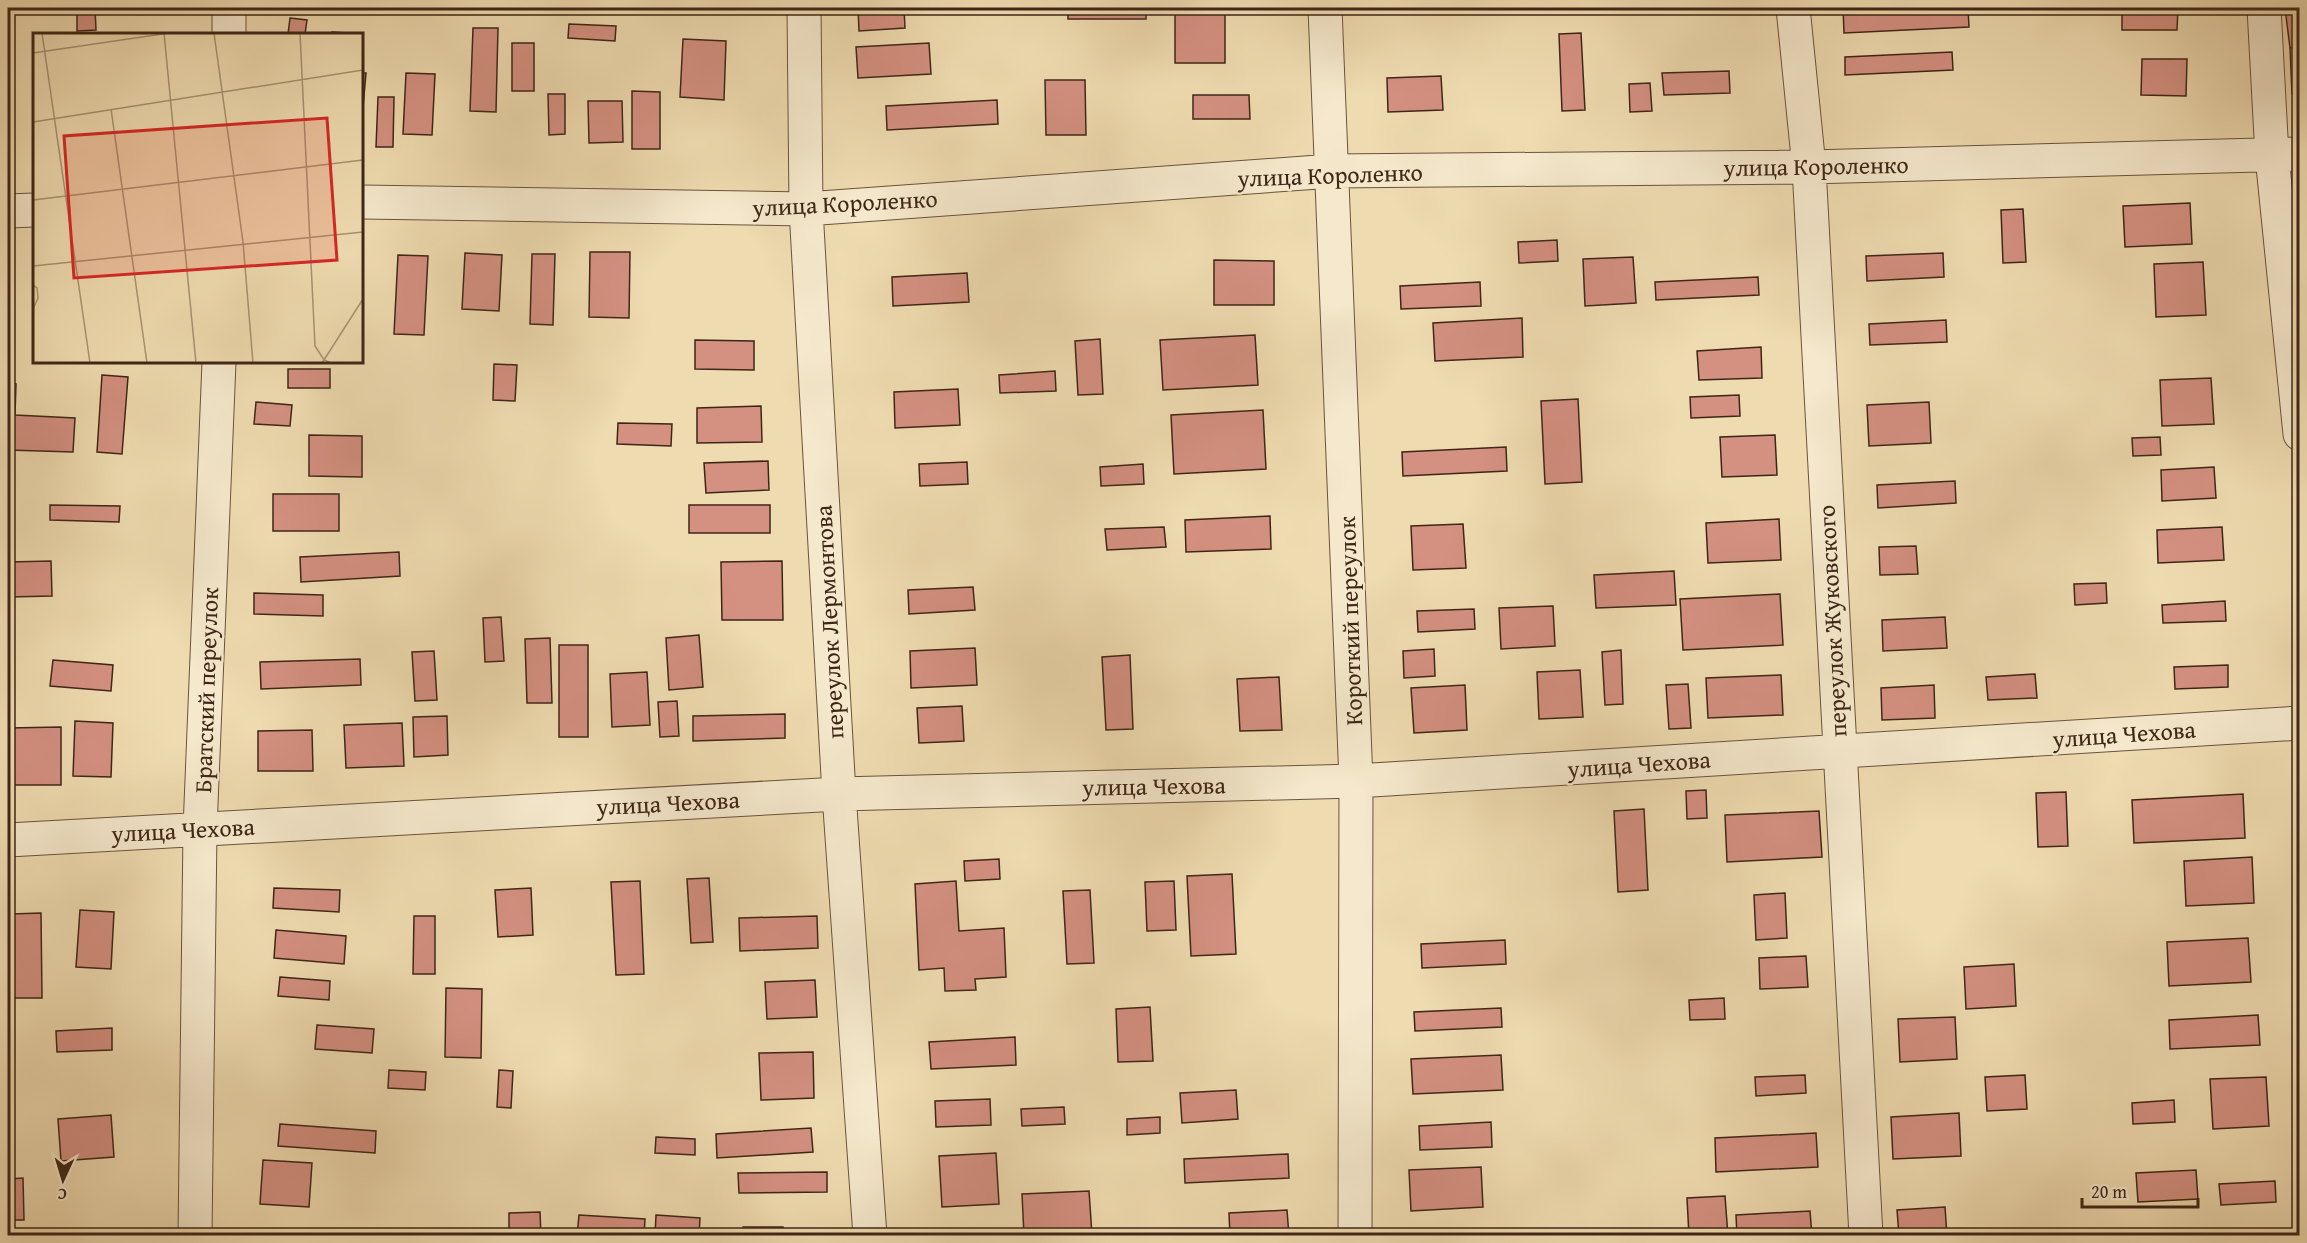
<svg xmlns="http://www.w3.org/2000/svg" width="2307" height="1243" viewBox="0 0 2307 1243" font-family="'Gentium Book Plus',serif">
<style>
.building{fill:#d49081;stroke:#3e2617;stroke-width:1.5}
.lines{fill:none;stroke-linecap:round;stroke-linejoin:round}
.street-casing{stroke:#6a533d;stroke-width:35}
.street{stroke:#f5e8cc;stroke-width:33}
.labels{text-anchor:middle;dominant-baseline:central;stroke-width:4.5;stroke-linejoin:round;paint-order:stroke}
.street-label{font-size:24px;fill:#3e2617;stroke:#f5e8cc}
.inset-road{fill:none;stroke:#a89373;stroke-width:1.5}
.view{fill:#d62828;fill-opacity:0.15;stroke:#d62828;stroke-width:3}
.inset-edge{fill:none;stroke:#3e2617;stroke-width:3}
</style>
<rect width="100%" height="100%" fill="#efdbb0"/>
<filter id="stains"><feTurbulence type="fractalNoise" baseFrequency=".00333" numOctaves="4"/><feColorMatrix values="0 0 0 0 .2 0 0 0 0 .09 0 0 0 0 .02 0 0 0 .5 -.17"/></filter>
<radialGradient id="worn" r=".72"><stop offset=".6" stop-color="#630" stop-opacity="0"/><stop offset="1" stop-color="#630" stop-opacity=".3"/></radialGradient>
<path class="building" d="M77 8H95L96 30 77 31Z
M646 8H707V12L646 11Z
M858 8H904L905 28 859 31Z
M1068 8H1146V19H1068Z
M1175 8H1225V63H1175Z
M1843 8H1968L1969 27 1844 33Z
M2122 8H2178L2177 30H2122Z
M2285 8H2300V46L2290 48Z
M290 18 307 20 305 34H288Z
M8 19H13V40H8Z
M569 24 616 26 615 41 568 38Z
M473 28H498L496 112 470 111Z
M332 32 363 34 362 49V34H332Z
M1581 33 1585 110 1562 111 1559 34Z
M683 39 726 41 724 100 680 97Z
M512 43H534V91H512Z
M929 43 931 74 858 78 856 47Z
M2300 46V94H2292L2290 48Z
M1952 52 1953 70 1845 75V57Z
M2142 59H2187L2186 96 2141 95Z
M1729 71 1730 93 1664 95 1662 73Z
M362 73H366L362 119Z
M406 73 435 74 432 135 403 134Z
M1441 76 1443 110 1388 112 1387 78Z
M1045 80H1085L1086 135H1046Z
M1650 83 1652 111 1630 112 1629 84Z
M632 91 660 92V149H632Z
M548 94H565V134L549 135Z
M1193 95H1249L1250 119H1193Z
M378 97H394L393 147H376Z
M997 100 998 124 887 130 886 106Z
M588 101H622L623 142 589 143Z
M2190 203 2192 244 2125 247 2123 206Z
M2023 209 2026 262 2003 263 2001 210Z
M1557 240 1558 261 1519 263 1518 242Z
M590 252H630L629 318 589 317Z
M465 253 502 255 499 311 462 309Z
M1943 253 1944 277 1867 281 1866 256Z
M532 254H555L553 325 530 324Z
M398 255 428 256 424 335 394 334Z
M1633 257 1636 303 1585 306 1583 259Z
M1214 260 1274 261V305H1214Z
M2203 262 2206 315 2156 317 2154 264Z
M967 273 969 302 893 306 892 277Z
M1758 277 1759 295 1656 300 1655 282Z
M1480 282 1481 306 1401 309 1400 286Z
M1522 318 1523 357 1435 361 1433 323Z
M1946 320 1947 342 1870 345 1869 324Z
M1255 335 1258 385 1163 390 1160 340Z
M1100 339 1103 394 1078 395 1075 341Z
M695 340 754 341V370L695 369Z
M1761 347 1762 378 1699 380 1697 351Z
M494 364 517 365 515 401 493 400Z
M288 369H330V388H288Z
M1055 371 1056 391 1000 393 999 375Z
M102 375 128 377 122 454 97 452Z
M2211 378 2214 424 2162 426 2160 380Z
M8 383 16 384 15 415 75 418 73 452 8 450Z
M958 389 960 425 895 428 894 392Z
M1739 395 1740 416 1691 418 1690 397Z
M1578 399 1582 482 1545 484 1541 401Z
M256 402 292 405 290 426 254 424Z
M1929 402 1931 443 1869 446 1867 405Z
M761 406 762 442 697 443V408Z
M1263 410 1266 469 1174 474 1171 415Z
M618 423 672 424 671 446 617 444Z
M309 435 362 436V477L309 476Z
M1775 435 1777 475 1722 477 1720 437Z
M2160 437 2161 455 2133 456 2132 438Z
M1506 447 1507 471 1403 476 1402 452Z
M768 461 769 490 706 493 704 463Z
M967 462 968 484 920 486 919 464Z
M1143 464 1144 484 1101 486 1100 467Z
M2214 467 2216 498 2162 501 2161 470Z
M1955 481 1956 503 1878 508 1877 485Z
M273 494H339V531H273Z
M50 505 120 506 119 522 50 520Z
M689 505H770V533H689Z
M1270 516 1271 549 1186 552 1185 520Z
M1779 519 1781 560 1708 563 1706 523Z
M1463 524 1466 568 1413 570 1411 526Z
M1164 527 1166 547 1107 550 1105 529Z
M2222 527 2224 560 2158 563 2157 530Z
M1916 546 1918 574 1880 575 1879 547Z
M399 552 400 576 301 582 300 557Z
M51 561 52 596 8 597V562Z
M782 561 783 620H722L721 562Z
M1674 571 1676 605 1596 608 1594 575Z
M2106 583 2107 603 2075 605 2074 584Z
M973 587 975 610 909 614 908 590Z
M254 593 323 595V616L254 614Z
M1780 594 1783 645 1683 650 1680 599Z
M2225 601 2226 621 2163 623 2162 605Z
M1553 606 1555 646 1501 649 1499 608Z
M1474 609 1475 629 1418 632 1417 611Z
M501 617 504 661 485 662 483 618Z
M1945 617 1947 648 1883 651 1882 620Z
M699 635 703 687 669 690 666 638Z
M550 638 552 703H527L525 639Z
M559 645H588V737H559Z
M975 648 977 685 911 688 910 651Z
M1434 649 1435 676 1404 678 1403 651Z
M1621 650 1623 704 1605 705 1602 652Z
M434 651 437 700 415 701 412 652Z
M1130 655 1133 729 1106 730 1102 657Z
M360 659 361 685 261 689 260 662Z
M53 660 113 665 111 691 50 686Z
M2228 665V687L2175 689 2174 667Z
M1580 670 1583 717 1539 719 1537 672Z
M647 672 650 725 612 727 610 674Z
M2035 674 2037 698 1988 700 1986 677Z
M1781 675 1783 715 1708 718 1706 678Z
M1279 677 1282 730 1240 731 1237 679Z
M1688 684 1691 728 1669 729 1666 685Z
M1465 685 1467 730 1414 733 1411 688Z
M1934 685 1935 718 1882 720 1881 688Z
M677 701 679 736 660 737 658 702Z
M962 706 964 741 919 743 917 708Z
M785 714V738L693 741V716Z
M447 716 448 755 414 757 413 717Z
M75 721 113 723 111 777 73 776Z
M402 723 404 766 346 768 344 725Z
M61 727V785H8V728Z
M312 730 313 771H258V731Z
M1706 790 1707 818 1687 819 1686 791Z
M2066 792 2068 846 2038 847 2036 793Z
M2243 794 2245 838 2134 843 2132 800Z
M1644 809 1648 890 1618 892 1614 811Z
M1819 811 1822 857 1727 862 1725 815Z
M2252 857 2254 903 2186 906 2184 861Z
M999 859 1000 879 965 881 964 861Z
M1232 874 1236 954 1191 956 1187 876Z
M709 878 713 942 691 943 687 879Z
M640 881 644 974 616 975 611 882Z
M956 881 959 931 1004 928 1006 977 975 979 976 990 945 991 944 968 919 970 915 884Z
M1174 881 1176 930 1147 931 1145 882Z
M274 888 340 890 339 912 273 908Z
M531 888 533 935 498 937 495 890Z
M1090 890 1094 963 1067 964 1063 891Z
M1785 893 1787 938 1756 940 1754 895Z
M80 910 114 912 111 969 76 967Z
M41 913 42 998H11V914Z
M414 916H435V974H413Z
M817 916 818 948 740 951 739 918Z
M276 930 346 936 344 964 274 958Z
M2248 938 2251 982 2169 986 2167 942Z
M1505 940 1506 964 1422 968 1421 944Z
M1806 956 1808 987 1760 989 1759 958Z
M2014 964 2016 1006 1966 1009 1964 967Z
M280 977 330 981 329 1000 278 996Z
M815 980 817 1017 767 1019 765 982Z
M446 988 482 989 481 1058 445 1057Z
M1724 998 1725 1019 1690 1020 1689 1000Z
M1150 1007 1153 1061 1118 1062 1116 1009Z
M1501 1008 1502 1027 1415 1031 1414 1012Z
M2258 1015 2260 1045 2170 1049 2169 1020Z
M1955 1017 1957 1059 1900 1062 1898 1019Z
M317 1025 374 1029 372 1053 315 1049Z
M112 1028V1050L57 1052 56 1031Z
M1015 1037 1016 1065 931 1069 929 1042Z
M813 1052 814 1098 761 1100 759 1053Z
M1501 1055 1503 1090 1413 1094 1411 1059Z
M389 1070 426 1072 425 1090 388 1088Z
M499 1070 513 1071 511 1108 497 1107Z
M1805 1075 1806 1093 1756 1096 1755 1077Z
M2025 1075 2027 1109 1987 1111 1985 1077Z
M2266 1077 2269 1126 2213 1129 2210 1079Z
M1236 1090 1238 1119 1182 1123 1180 1093Z
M990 1099 991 1125 936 1127 935 1101Z
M2174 1100 2175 1122 2133 1124 2132 1103Z
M1064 1107 1065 1124 1022 1126 1021 1109Z
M1959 1113 1961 1156 1893 1159 1891 1117Z
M111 1115 114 1157 61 1161 58 1119Z
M1160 1117V1133L1127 1135V1119Z
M1491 1122 1492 1147 1420 1150 1419 1126Z
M280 1124 376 1131 375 1153 278 1146Z
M811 1128 813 1152 717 1158 716 1134Z
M1816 1133 1818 1167 1716 1172 1715 1138Z
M656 1137 695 1139V1155L655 1153Z
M996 1153 999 1204 942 1207 939 1156Z
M1288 1154 1289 1178 1185 1183 1184 1159Z
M263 1160 312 1163 309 1207 260 1204Z
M1481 1167 1483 1207 1411 1211 1409 1170Z
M2196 1170 2198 1199 2138 1202 2136 1173Z
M827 1172V1192L739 1193 738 1173Z
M23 1178 24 1220H8V1179Z
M2275 1181 2276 1202 2221 1205 2219 1184Z
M1089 1191 1092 1235 1024 1236 1022 1194Z
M1725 1196 1728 1236H1689L1687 1198Z
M1945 1207 1947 1236H1899L1897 1210Z
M1287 1210 1289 1236H1230L1229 1213Z
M1810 1211 1812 1236H1737L1736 1215Z
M540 1212 541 1236H509V1213Z
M579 1215 645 1219 644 1236H577Z
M656 1215 700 1218 699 1236H655Z
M743 1227H783V1236H743Z"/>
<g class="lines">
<g class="street-casing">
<path id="street" d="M804 8 806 209 839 794 870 1236
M1325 8 1356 781 1355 1236
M1793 8 1809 167 1866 1236
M2264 8 2272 156 2300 434
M229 34V8
M362 202 806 209 1332 171 1809 167 2300 154
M8 211 34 210
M8 840 839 794 1356 781 2300 723
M195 1236 200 829 219 362"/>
</g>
<use href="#street" class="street"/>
</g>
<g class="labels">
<g class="street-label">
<text transform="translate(1816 166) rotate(-1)">улица Короленко</text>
<text transform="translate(1330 175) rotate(-2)">улица Короленко</text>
<text transform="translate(845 203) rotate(-3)">улица Короленко</text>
<text transform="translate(1350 621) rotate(-92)">Короткий переулок</text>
<text transform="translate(1832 621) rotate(-93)">переулок Жуковского</text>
<text transform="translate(829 622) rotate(-93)">переулок Лермонтова</text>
<text transform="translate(206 690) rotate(-88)">Братский переулок</text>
<text transform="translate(2124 734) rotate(-4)">улица Чехова</text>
<text transform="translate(1639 764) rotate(-4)">улица Чехова</text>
<text transform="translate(1154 786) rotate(-1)">улица Чехова</text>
<text transform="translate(668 803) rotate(-3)">улица Чехова</text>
<text transform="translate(183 830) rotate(-3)">улица Чехова</text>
</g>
</g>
<g transform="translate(33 33)">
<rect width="330" height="330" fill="#efdbb0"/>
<path class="inset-road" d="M9 0 57 330M131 0 163 330M181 0 210 209 220 330M267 0 282 313 291 327 298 330M0 20 136 0M78 76 114 330M0 89 330 37M0 167 330 127M0 233 330 199M0 252 4 255 5 265 0 276M289 330 330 266"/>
<path class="view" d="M294 85 304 227 41 245 31 103Z"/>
<rect width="330" height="330" class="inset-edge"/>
</g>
<rect width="2307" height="1243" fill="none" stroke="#efdbb0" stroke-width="30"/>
<rect x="9" y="9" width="2289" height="1225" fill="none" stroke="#3e2617" stroke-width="3"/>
<rect x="15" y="15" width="2277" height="1213" fill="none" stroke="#3e2617" stroke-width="1.5"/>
<g transform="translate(63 1180) rotate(184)" stroke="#f5e8cc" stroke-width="4.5" paint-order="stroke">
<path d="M0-4.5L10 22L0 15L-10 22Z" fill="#3e2617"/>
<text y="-9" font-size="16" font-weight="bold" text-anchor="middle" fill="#3e2617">С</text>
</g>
<path d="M2082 1198v9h116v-9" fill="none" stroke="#3e2617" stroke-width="3"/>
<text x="2091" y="1198" font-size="18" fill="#3e2617" stroke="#f5e8cc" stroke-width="4.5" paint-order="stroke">20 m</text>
<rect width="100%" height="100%" filter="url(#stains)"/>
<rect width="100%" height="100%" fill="url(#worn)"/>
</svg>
